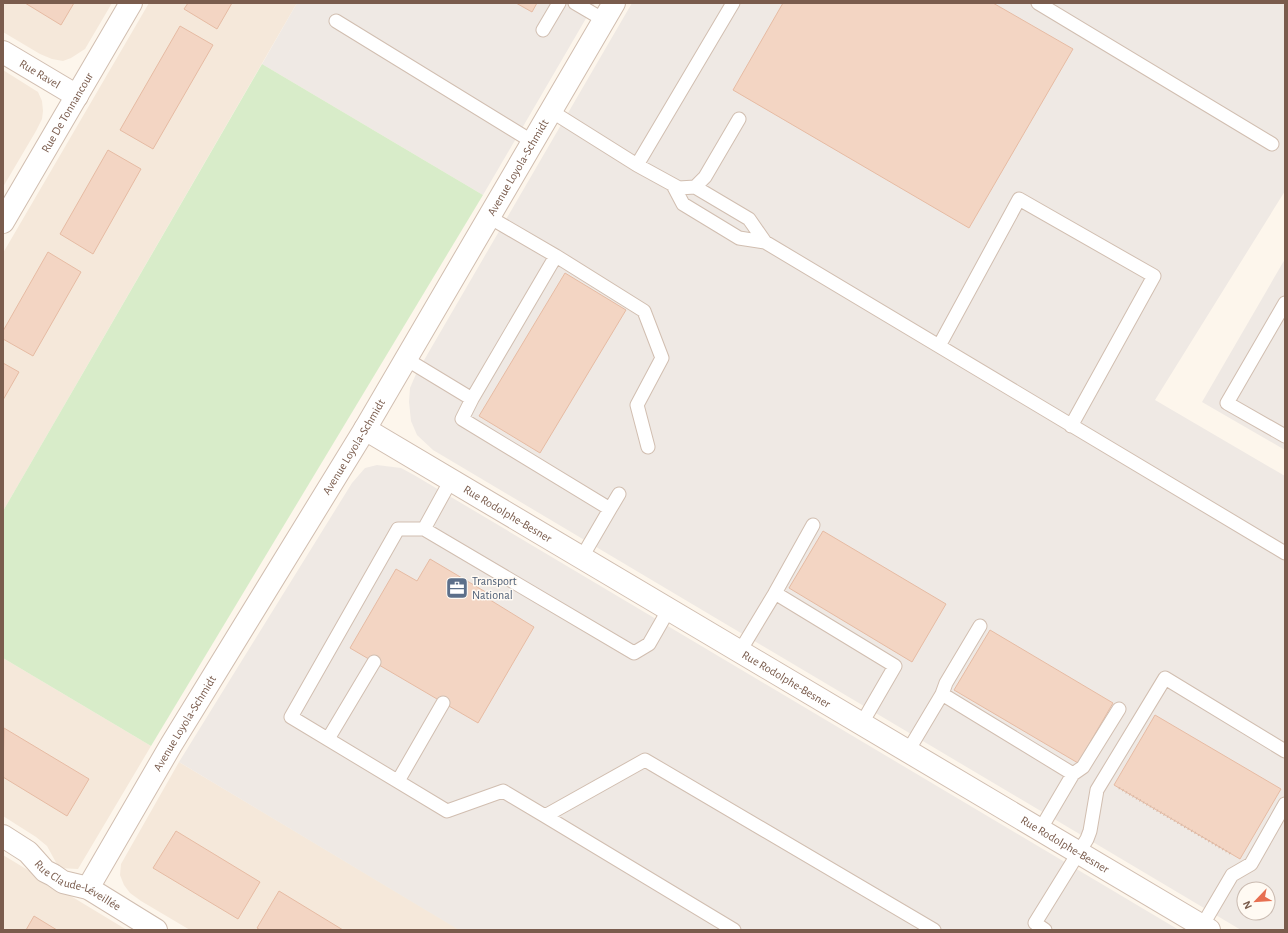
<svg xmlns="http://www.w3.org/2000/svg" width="1288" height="933" viewBox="0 0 1288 933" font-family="'Alegreya Sans',sans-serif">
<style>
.residential{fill:#f5e8da}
.industrial{fill:#efe9e4;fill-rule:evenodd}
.green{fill:#d8ecc9}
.building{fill:#f3d5c3;stroke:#e6bba3}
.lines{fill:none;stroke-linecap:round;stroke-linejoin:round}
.service-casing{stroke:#d1beb0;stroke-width:15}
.minor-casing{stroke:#d1beb0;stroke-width:24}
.path{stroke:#d9b8a5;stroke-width:2.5;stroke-dasharray:1 3;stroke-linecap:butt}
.service{stroke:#fff;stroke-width:13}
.minor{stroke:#fff;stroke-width:22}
.labels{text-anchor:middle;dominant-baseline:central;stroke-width:3;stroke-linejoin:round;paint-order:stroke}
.street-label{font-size:12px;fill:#7a5c4d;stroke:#fffaf3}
.service-label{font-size:12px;fill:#4e5e75;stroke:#fffaf3;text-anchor:start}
</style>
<rect width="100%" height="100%" fill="#fdf6ec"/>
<path class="residential" d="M3 3H112L85 49 71 58 63 61 52 59 40 54 3 32Z
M149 3H297L3 511V253Z
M3 70 38 92 42 101 43 111 42 119 36 131 3 187Z
M3 658 151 746 78 869 59 868 47 846 36 837 3 816Z
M179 762 460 930H190L141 901 130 893 124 885 120 875 121 864Z
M3 855 127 930H3Z"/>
<path class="industrial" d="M297 3H595L483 195 262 64Z
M632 3H1285V191L1155 400 1285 476V930H1241L433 450 417 435 411 421 409 402 410 388 416 374ZM1244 889H1268V913H1244Z
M1285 259V450L1202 402Z
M377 465 401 468 414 475 1179 930H459L179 762 352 483 365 468Z"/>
<path class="green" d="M262 64 483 195 151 746 3 658V511Z"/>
<path class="building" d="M25 3H74L61 25Z
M188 3H232L217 29 184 9Z
M516 3H537L532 12Z
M783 3H993L1073 49 969 228 733 90Z
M180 26 213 45 153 149 120 130Z
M108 150 141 169 93 254 60 234Z
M48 252 81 272 33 356 3 339V331Z
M565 273 626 310 540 453 479 416Z
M3 363 19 372 3 400Z
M823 531 946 604 912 662 789 588Z
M430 559 489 594 487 598 534 627 478 723 350 648 396 569 417 581Z
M990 630 1113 703 1078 763 954 690Z
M1155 715 1281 789 1240 859 1114 785Z
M4 728 89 779 67 816 3 777Z
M176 831 260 882 238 919 153 868Z
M279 891 343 930H260L257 928Z
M34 916 52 927 57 930H26Z"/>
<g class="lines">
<g class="service-casing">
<path id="service" d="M575 3 604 20
M1038 3 1272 144
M336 21 533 142
M543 30 559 3
M551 111 637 165 733 3
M637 165 679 188 695 187 705 177 739 119
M673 185 683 204 739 238 765 242 749 219 695 187
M765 242 1285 553
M556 256 644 311 662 358 637 405 648 447
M1285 303 1227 403 1285 436
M939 346 1019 199 1154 276 1071 426
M406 359 472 399 550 266 556 256 489 217
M472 399 462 419 610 509 582 557
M451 480 424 529 634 653 649 644 669 609
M610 509 619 494
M424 529H398L291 717 447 811 503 791 545 816
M775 593 813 525
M740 651 775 593 895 666 862 723
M942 694 946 683 980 626
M328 739 374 662
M908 751 942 694 1073 774 1040 830
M1073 774 1083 767 1119 709
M398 781 443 703
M1202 926 1232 875 1251 864 1285 804
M734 930 545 816 645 760 934 930
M1045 930 1035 923 1087 839 1090 831 1097 790 1165 678 1285 751"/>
</g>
<g class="minor-casing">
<g id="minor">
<path id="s1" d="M3 52 77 96"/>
<path id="s2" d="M3 222 131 3"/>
<path id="s3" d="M365 429 1209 930"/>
<path id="s4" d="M3 836 28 852 45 871 53 875 63 882 88 888 156 930"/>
<path id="s5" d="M88 888 171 745 365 429 614 3"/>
</g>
</g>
<path class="path" d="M1119 788 1231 854"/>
<use href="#service" class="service"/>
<use href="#minor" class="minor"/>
</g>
<defs>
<g id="office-square" transform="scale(1.15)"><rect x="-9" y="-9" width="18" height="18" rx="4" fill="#5c6f8a" stroke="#fffaf3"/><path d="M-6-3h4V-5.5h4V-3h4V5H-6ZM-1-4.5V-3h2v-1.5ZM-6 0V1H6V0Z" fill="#fff"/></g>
</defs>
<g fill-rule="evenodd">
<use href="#office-square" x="457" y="588"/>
</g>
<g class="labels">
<g class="street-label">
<text stroke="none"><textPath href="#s1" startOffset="43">Rue Ravel</textPath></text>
<text stroke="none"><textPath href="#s2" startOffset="127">Rue De Tonnancour</textPath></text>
<text stroke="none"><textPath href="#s5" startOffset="839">Avenue Loyola-Schmidt</textPath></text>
<text stroke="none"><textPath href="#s5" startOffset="515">Avenue Loyola-Schmidt</textPath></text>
<text stroke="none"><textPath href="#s3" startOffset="166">Rue Rodolphe-Besner</textPath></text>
<text stroke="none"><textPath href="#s3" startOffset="490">Rue Rodolphe-Besner</textPath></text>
<text stroke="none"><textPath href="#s5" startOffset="191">Avenue Loyola-Schmidt</textPath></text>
<text stroke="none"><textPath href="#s3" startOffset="814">Rue Rodolphe-Besner</textPath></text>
<text stroke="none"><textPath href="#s4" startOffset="91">Rue Claude-Léveillée</textPath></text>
</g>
<g class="service-label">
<text x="472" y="581">Transport<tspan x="472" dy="14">National</tspan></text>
</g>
</g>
<rect width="1288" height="933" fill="none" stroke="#7a5c4d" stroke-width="8"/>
<g transform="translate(1256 901) rotate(245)"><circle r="19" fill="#fffaf3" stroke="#cabbb1"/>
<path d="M0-3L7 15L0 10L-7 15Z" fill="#e76f51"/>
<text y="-6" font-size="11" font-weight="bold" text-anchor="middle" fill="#7a5c4d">N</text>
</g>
</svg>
